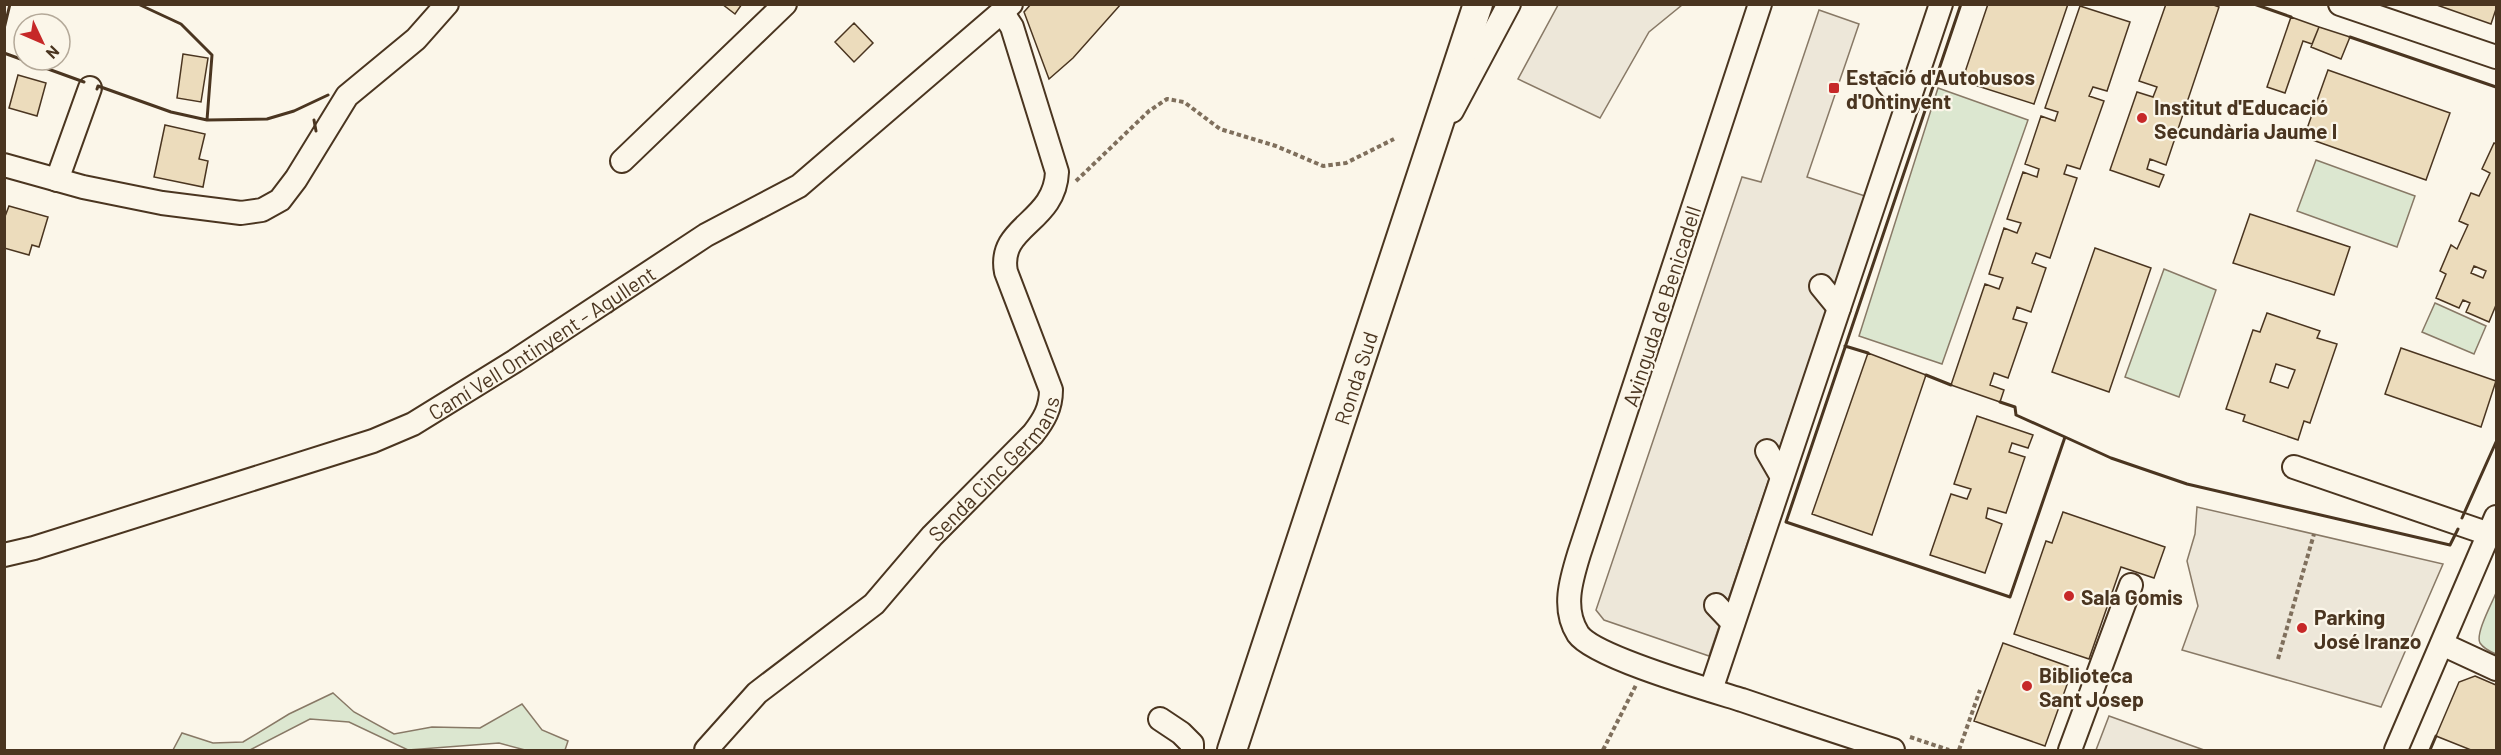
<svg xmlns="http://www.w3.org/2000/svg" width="2501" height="755" viewBox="0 0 2501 755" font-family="Barlow,sans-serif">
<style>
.green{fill:#dce7d0;stroke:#887966;stroke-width:1.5}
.parking{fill:#ede7d9;stroke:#887966;stroke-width:1.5}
.building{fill:#ecdcbc;stroke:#4a3520;stroke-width:1.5;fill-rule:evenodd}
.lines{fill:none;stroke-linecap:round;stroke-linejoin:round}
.minor-casing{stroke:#4a3520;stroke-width:26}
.major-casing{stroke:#4a3520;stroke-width:32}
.path{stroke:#7f6f5c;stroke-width:4;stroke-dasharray:4.5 3;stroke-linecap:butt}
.minor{stroke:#fbf6e9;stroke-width:22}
.major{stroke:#fbf6e9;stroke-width:28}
.wall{stroke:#4a3520;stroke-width:3}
.poi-dot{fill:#c62828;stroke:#fbf6e9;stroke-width:2}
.labels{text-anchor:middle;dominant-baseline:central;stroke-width:4.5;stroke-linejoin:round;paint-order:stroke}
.poi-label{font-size:21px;font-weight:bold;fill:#4a3520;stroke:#fbf6e9;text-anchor:start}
.street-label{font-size:21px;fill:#4a3520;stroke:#fbf6e9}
</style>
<rect width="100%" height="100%" fill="#fbf6e9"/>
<path class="green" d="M1938 88 2028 120 1942 364 1859 336Z
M2316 160 2415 196 2397 247 2297 211Z
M2164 269 2216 290 2179 397 2125 377Z
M2435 303 2486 326 2474 354 2422 332Z
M2496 593V654C2491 652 2484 649 2480 643 2475 634 2492 603 2496 593Z
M333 693 354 712 394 734 432 727 480 728 522 704 542 730 568 741 565 750H525L499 743 408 750 349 722 310 719 250 750H173L182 733 213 743 243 742 289 714Z"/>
<path class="parking" d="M1558 5V4L1682 5 1649 32 1600 118 1518 79Z
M1819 10 1859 24 1807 177 1865 196 1709 656 1604 620 1596 610 1742 177 1761 182Z
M2197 507 2443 564 2381 707 2182 650 2198 606 2187 561 2195 534Z
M2109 716 2204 750H2096Z"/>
<path class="building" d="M722 4H742L735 14Z
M1031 4H1121L1073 58 1049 79 1024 12Z
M1988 4H2068L2034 104 1962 81Z
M2166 4H2211L2219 7 2166 165 2150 159 2147 169 2164 175 2159 187 2110 170 2137 92 2153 97 2157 87 2139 81Z
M2434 4H2496V9L2491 24Z
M2080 6 2130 22 2107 91 2093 87 2089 96 2104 101 2080 169 2067 165 2064 174 2077 178 2050 258 2036 253 2032 263 2046 268 2031 312 2017 307 2013 319 2027 323 2008 378 1994 373 1990 385 2004 390 2000 402 1951 385 1985 284 1999 289 2003 278 1989 274 2004 228 2017 233 2021 223 2007 219 2023 172 2037 177 2039 169 2025 164 2041 116 2055 121 2058 112 2045 108Z
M2291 17 2319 27 2312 44 2303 41 2285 93 2267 87Z
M854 23 873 43 854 62 835 42Z
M2319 27 2350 37 2341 59 2311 47Z
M183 54 208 58 201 102 177 98Z
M2328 70 2450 113 2426 180 2304 137Z
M18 75 46 83 37 116 9 108Z
M165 125 205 134 199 159 208 161 203 187 154 177Z
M2494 143 2496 144V305L2489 322 2466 312 2470 303 2463 300 2459 308 2436 298 2446 274 2440 271 2451 245 2457 249 2468 225 2459 221 2471 193 2479 196 2490 173 2482 169ZM2474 266 2486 271 2483 278 2471 273Z
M9 206 48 217 39 247 32 245 29 255 4 248V219Z
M2250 214 2350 247 2334 295 2233 263Z
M2095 248 2151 268 2109 392 2052 372Z
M2267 313 2320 331 2317 338 2337 344 2310 423 2304 421 2298 440 2243 421 2245 415 2226 409 2253 330 2260 332ZM2276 364 2295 370 2288 388 2270 382Z
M2401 348 2496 381 2481 427 2385 394Z
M1868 353 1926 375 1872 535 1812 514Z
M1977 416 2033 435 2028 448 2012 443 2009 452 2025 457 2006 513 1988 508 1986 518 2002 524 1985 573 1930 555 1951 494 1967 499 1971 489 1954 484Z
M2063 512 2165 547 2154 578 2121 567 2089 659 2014 634 2046 541 2052 543Z
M2003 643 2073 668 2045 746 1974 721Z
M2475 676 2496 685V750H2471L2436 736 2459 682Z"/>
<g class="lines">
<g class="minor-casing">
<g id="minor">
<path d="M1760 4 1579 554C1571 580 1562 609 1578 634 1594 657 1710 690 1742 700 1792 717 1843 734 1893 750"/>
<path d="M2340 4 2496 57"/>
<path d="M1888 84 1907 106"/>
<path d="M1452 111 1509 4"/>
<path d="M622 161 785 4"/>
<path d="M4 165 83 187 162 203 241 213 262 210 280 200 296 179 347 96 416 39 447 4"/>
<path d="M57 180 90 88"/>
<path d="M1821 286 1839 308"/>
<path d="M1767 451 1782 477"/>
<path d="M2294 467 2489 534"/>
<path id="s1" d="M4 555 34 548 373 441 413 424 515 361 706 235 799 186 1011 4"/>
<path d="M1716 605 1733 623"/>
<path d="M2442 644 2496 669"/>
<path d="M1711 690 1941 4"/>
<path d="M1160 719 1181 733 1192 744V750"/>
<path id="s2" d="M706 750 757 693 874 604 932 536 1033 434C1044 420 1051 408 1051 390L1006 272C997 226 1055 223 1057 172L1012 27 1003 13"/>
<path d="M2070 750 2131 585"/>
<path d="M2396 750 2496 517"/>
</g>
</g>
<g class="major-casing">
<g id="major">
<path id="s3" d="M1232 750 1478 4"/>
</g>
</g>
<path class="path" d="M1076 181 1149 111 1167 99 1184 102 1220 129 1276 146 1323 166 1346 163 1394 139
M2278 659 2314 534
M1910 737 1949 750
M1603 750 1636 685
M1959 750 1980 690"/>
<use href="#minor" class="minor"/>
<use href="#major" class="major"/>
<path class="wall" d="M138 4 181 24 212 55 207 120
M1961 4 1786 522 2010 597 2065 437 2016 415 2015 407 2000 402
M2254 4 2291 17
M4 29 10 4
M2350 37 2496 87
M4 53 84 82
M97 89 98 86 171 112 207 120 267 119 294 111 328 95
M314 120 316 131
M1845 346 1868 353
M1926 375 1951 385
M2065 437 2111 458 2187 484 2450 545 2458 529
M2462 518 2496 442
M2430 750 2436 736"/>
</g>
<g class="poi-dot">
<rect x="1828" y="82" width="12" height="12" rx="3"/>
<circle cx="2142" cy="118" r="6"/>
<circle cx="2069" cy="596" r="6"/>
<circle cx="2302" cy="628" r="6"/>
<circle cx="2027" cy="686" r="6"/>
</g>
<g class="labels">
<g class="poi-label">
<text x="1846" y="76">Estació d'Autobusos<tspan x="1846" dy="24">d'Ontinyent</tspan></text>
<text x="2154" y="106">Institut d'Educació<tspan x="2154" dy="24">Secundària Jaume I</tspan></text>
<text x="2081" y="596">Sala Gomis</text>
<text x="2314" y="616">Parking<tspan x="2314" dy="24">José Iranzo</tspan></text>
<text x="2039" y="674">Biblioteca<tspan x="2039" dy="24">Sant Josep</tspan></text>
</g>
<g class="street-label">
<text transform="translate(1661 306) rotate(-72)">Avinguda de Benicadell</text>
<text stroke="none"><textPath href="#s1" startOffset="582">Camí Vell Ontinyent - Agullent</textPath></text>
<text stroke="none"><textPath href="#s3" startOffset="392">Ronda Sud</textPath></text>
<text stroke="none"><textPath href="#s2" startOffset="405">Senda Cinc Germans</textPath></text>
</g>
</g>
<rect width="2501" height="755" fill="none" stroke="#4a3520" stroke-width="12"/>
<g transform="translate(42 42) rotate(134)"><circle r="28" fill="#fbf6e9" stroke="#b4a999" stroke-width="1.5"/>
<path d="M0-4.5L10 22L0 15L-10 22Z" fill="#c62828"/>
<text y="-9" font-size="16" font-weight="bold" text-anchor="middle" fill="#4a3520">N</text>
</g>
</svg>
